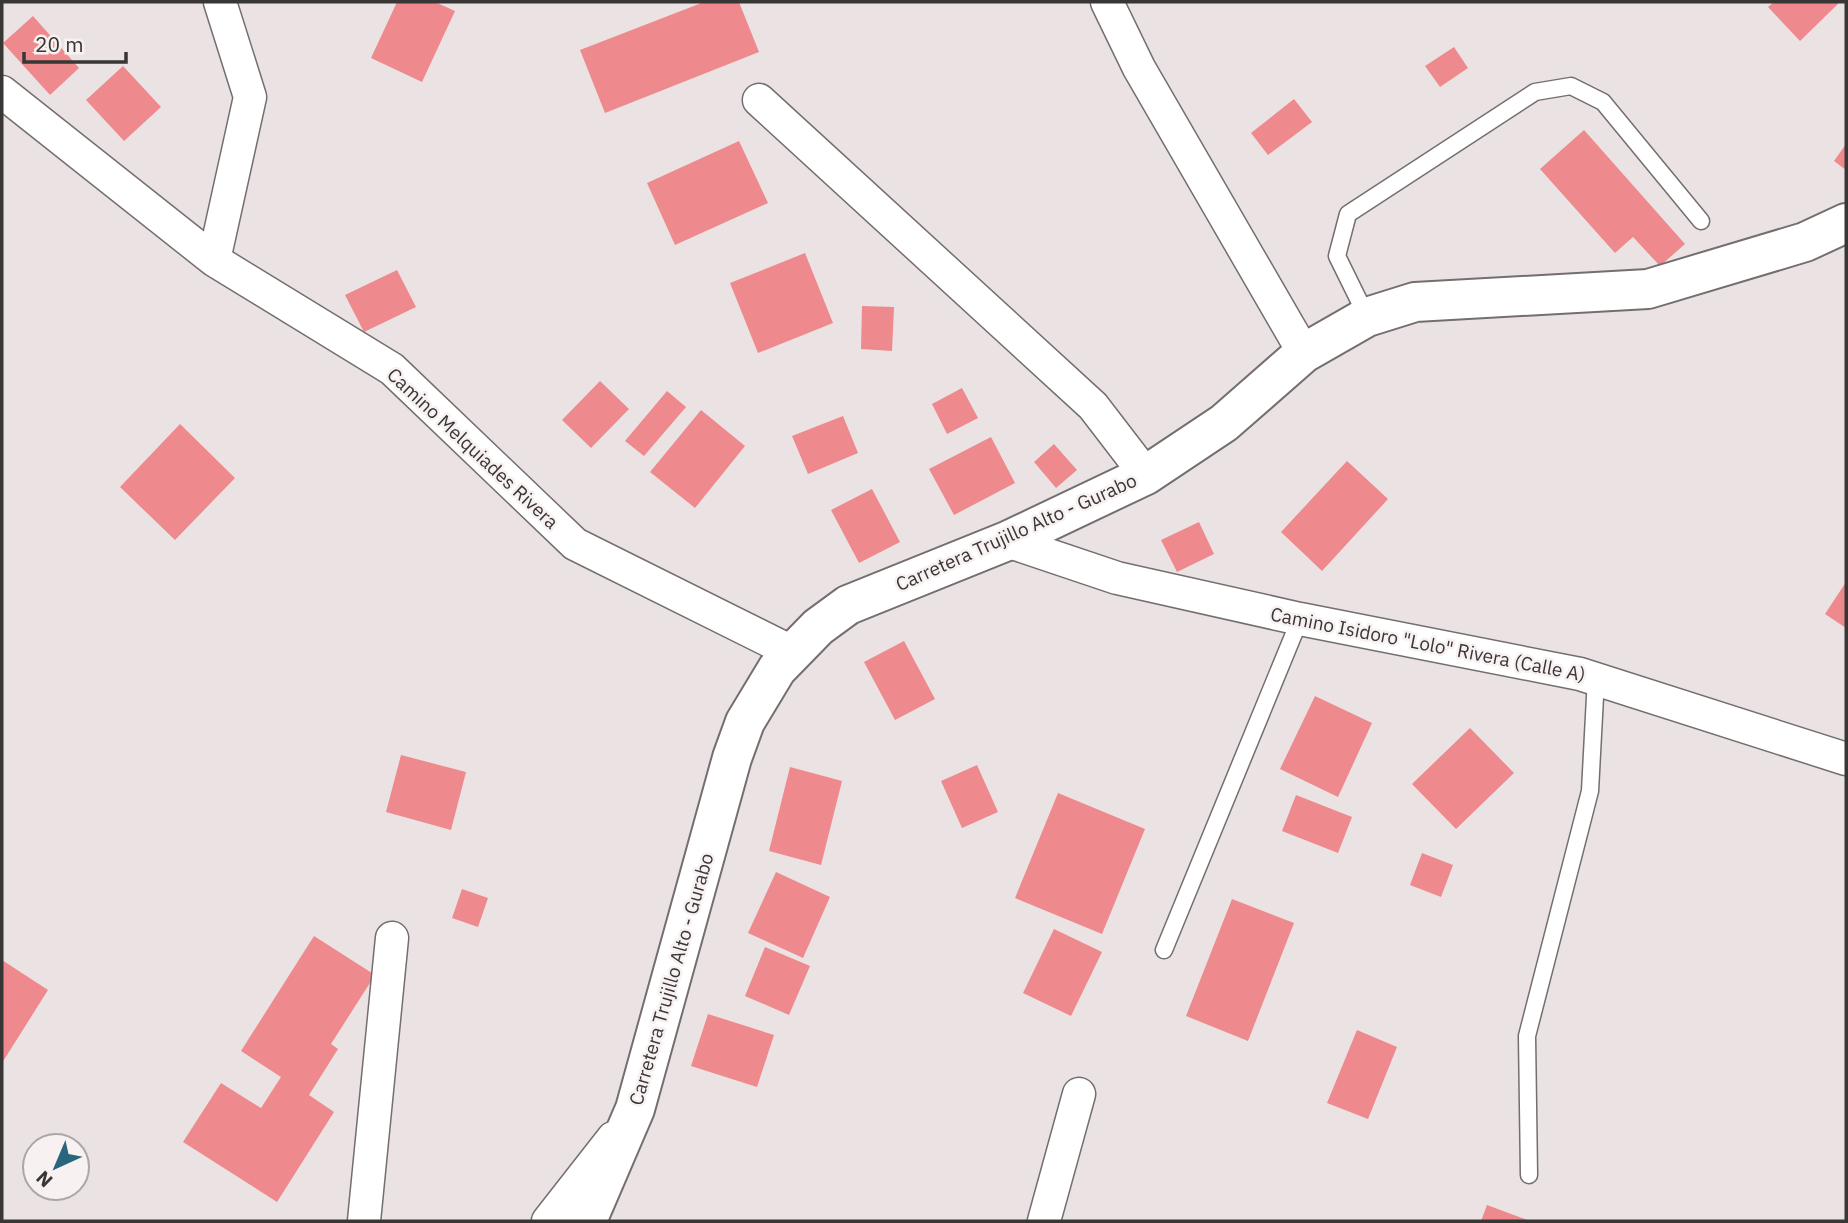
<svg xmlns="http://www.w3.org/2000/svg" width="1848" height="1223" viewBox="0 0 1848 1223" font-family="'IBM Plex Sans',sans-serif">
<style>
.building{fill:#ee898d}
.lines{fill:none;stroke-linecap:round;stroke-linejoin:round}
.lane-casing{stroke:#746e6e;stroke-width:19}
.street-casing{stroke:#746e6e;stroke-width:35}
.secondary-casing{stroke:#746e6e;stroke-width:42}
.lane{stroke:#fff;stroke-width:16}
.street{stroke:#fff;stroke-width:32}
.secondary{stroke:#fff;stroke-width:38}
.labels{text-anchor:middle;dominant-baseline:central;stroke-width:5;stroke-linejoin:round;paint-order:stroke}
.street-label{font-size:19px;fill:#393636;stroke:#f8f1f1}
</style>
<rect width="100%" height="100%" fill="#ebe3e3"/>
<path class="building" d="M397 2H435L455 11 422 82 371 58Z
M704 2H739L759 52 605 113 580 50Z
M1774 2H1840L1800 41 1768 7Z
M33 16 79 68 50 95 3 43Z
M1454 47 1468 68 1440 87 1425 66Z
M123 66 161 107 124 141 86 100Z
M1294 99 1312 122 1268 155 1251 133Z
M1584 130 1685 244 1660 266 1633 237 1615 253 1540 169Z
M739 141 768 203 675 245 647 183Z
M1846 144V170L1834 161Z
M805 253 833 323 758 353 730 283Z
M397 270 416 307 364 332 345 295Z
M862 306 894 307 892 351 861 349Z
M600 381 629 409 591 448 562 420Z
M962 388 978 418 947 434 932 404Z
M667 391 686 407 644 456 625 441Z
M701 410 745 446 695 508 650 472Z
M843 416 858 453 808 474 792 436Z
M180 424 235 478 175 540 120 487Z
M991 437 1015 483 954 515 929 469Z
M1054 444 1077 470 1056 488 1034 462Z
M1347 461 1388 499 1322 571 1281 532Z
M872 489 900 542 859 563 831 510Z
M1199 522 1214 554 1177 572 1161 540Z
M1846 582V628L1825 614Z
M904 641 935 699 895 720 864 662Z
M1315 696 1372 723 1338 797 1280 769Z
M1470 728 1514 773 1456 829 1412 784Z
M401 755 466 772 451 830 386 812Z
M977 765 998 812 962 828 941 781Z
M790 767 842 781 821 865 769 851Z
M1058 793 1145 829 1102 934 1015 898Z
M1296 795 1352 817 1338 853 1282 831Z
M1422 853 1453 865 1441 897 1410 885Z
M776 872 830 897 803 958 748 933Z
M462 889 488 898 478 927 452 918Z
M1232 899 1294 923 1248 1041 1186 1016Z
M1054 929 1102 952 1071 1016 1023 993Z
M314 936 375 975 331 1044 338 1049 309 1095 334 1112 277 1202 183 1142 221 1083 261 1108 281 1077 241 1051Z
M765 947 810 966 789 1015 745 996Z
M2 960 48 990 2 1063Z
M708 1014 774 1035 757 1087 691 1066Z
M1357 1030 1397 1047 1368 1119 1327 1103Z
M1487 1205 1530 1221H1481Z"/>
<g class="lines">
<g class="lane-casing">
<path id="lane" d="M1367 317 1337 256 1348 214 1535 92 1571 86 1603 102 1701 221
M1164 950 1300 619
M1529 1175 1527 1036 1590 791 1596 678"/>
</g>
<g class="street-casing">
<path id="street" d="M1107 2 1139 68 1304 353
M2 92 214 260 392 369 575 544 792 652
M759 100 1093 406 1146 475
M214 260 250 97 220 2
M1007 541 1117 578 1300 619 1580 674 1846 759
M364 1221 392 938
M548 1221 613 1138
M1044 1221 1079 1094"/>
</g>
<g class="secondary-casing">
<path id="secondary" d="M587 1221 635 1109 732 758 745 722 777 669 818 627 848 605 1007 541 1146 475 1224 423 1304 353 1367 317 1415 302 1648 289 1805 242 1846 223"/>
</g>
<use href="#lane" class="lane"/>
<use href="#street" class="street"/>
<use href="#secondary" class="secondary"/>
</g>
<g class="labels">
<g class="street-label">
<text transform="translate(473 448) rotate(43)">Camino Melquiades Rivera</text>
<text transform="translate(1016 532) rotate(-24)">Carretera Trujillo Alto - Gurabo</text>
<text transform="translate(1428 644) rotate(11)">Camino Isidoro "Lolo" Rivera (Calle A)</text>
<text transform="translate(671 979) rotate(-74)">Carretera Trujillo Alto - Gurabo</text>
</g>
</g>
<rect width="1848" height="1223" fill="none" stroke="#393636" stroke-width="7"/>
<g transform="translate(56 1167) rotate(224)"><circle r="33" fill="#f8f1f1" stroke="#aca6a6" stroke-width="2"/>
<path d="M0-5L12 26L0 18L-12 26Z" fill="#2a657e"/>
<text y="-10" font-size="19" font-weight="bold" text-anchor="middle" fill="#393636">N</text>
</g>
<path d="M24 52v10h102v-10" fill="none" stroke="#393636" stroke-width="3.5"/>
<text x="35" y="52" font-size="21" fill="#393636" stroke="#f8f1f1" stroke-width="5" paint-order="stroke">20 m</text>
</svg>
